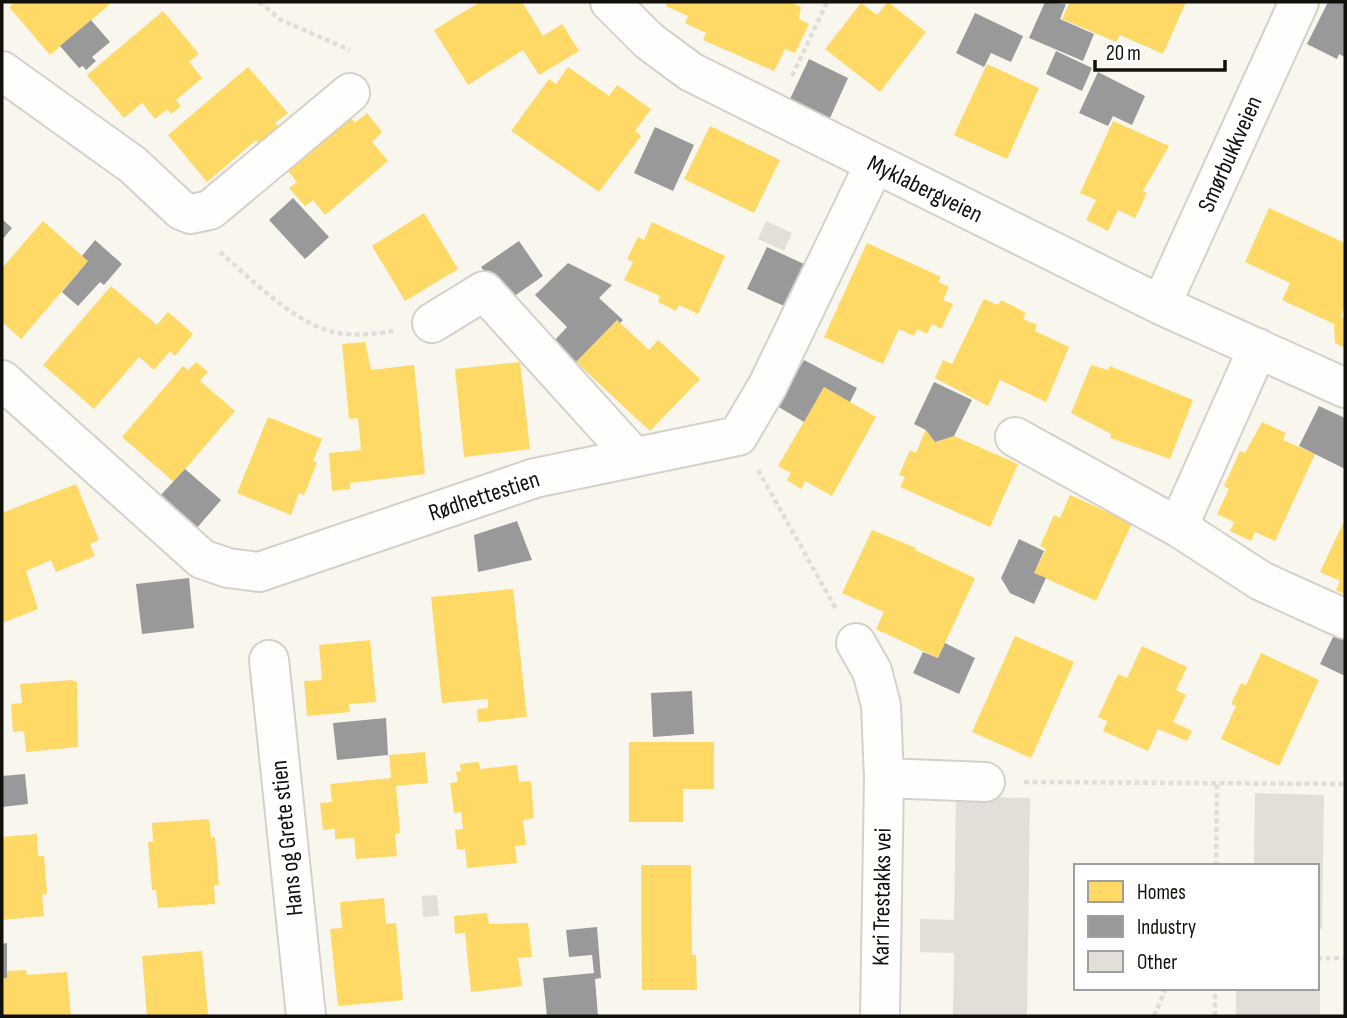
<svg xmlns="http://www.w3.org/2000/svg" width="1347" height="1018" viewBox="0 0 1347 1018" font-family="'Sofia Sans Condensed',sans-serif">
<style>
.homes{fill:#ffd966}
.industry{fill:#999}
.building{fill:#e1dfd8}
.lines{fill:none;stroke-linecap:round;stroke-linejoin:round}
.minor-casing{stroke:#d4d1ca;stroke-width:42}
.path{stroke:#dfdedb;stroke-width:4.5;stroke-dasharray:5 3.5;stroke-linecap:butt}
.minor{stroke:#fefefc;stroke-width:38}
.labels{text-anchor:middle;dominant-baseline:central;stroke-width:7;stroke-linejoin:round;paint-order:stroke}
.street-label{font-size:24px;fill:#12100b;stroke:#fff}
</style>
<rect width="100%" height="100%" fill="#f9f6ee"/>
<path class="homes" d="M15 2H107L109 5 50 55 9 7Z
M480 2H522L543 36 562 24 579 51 539 75 523 50 468 85 434 30Z
M667 2H790L801 7 799 19 809 24 795 53 785 49 774 71 703 40 706 33 685 23 688 16 666 6Z
M888 2 926 32 880 92 825 49 861 3 877 15Z
M1070 2H1186L1163 54 1120 35 1116 42 1062 19Z
M163 11 199 54 189 62 202 78 176 100 181 106 171 114 167 109 155 119 142 103 124 118 87 75Z
M987 64 1039 88 1007 159 954 135Z
M248 67 288 113 275 123 279 127 259 144 256 140 207 182 168 135Z
M568 67 609 96 617 85 651 109 635 131 641 136 599 192 511 131 549 79 556 84Z
M347 113 355 123 367 113 382 132 372 142 388 161 325 215 313 200 305 206 289 188 297 182 282 164Z
M1113 121 1169 146 1143 191 1147 193 1135 218 1118 210 1108 231 1086 220 1096 200 1080 193Z
M710 126 780 160 754 213 684 179Z
M1269 208 1345 243V306L1341 317 1345 319V348L1335 343 1334 324 1282 300 1290 283 1245 262Z
M424 213 458 269 405 301 372 246Z
M43 221 88 261 21 339 2 322V268Z
M652 222 725 256 698 314 679 305 676 311 658 302 660 296 624 280 633 262 627 259 638 237 644 240Z
M867 243 941 277 938 282 949 287 943 300 953 304 941 329 932 324 927 334 917 329 914 336 899 329 883 364 824 337Z
M111 286 157 325 168 312 193 334 175 356 170 351 154 370 139 357 94 409 43 365Z
M984 299 998 305 1001 300 1026 313 1023 319 1037 325 1035 331 1069 347 1046 402 1000 380 988 406 935 378 943 360 952 364Z
M617 320 649 350 658 340 700 379 650 431 576 362Z
M365 342 371 370 414 365 425 474 350 483V489L332 491 329 453 361 450 358 418 349 419 342 344Z
M196 362 208 372 200 381 235 411 174 482 122 437 183 366 188 370Z
M520 362 530 449 464 457 455 369Z
M1091 365 1108 370 1110 366 1193 400 1170 459 1110 438 1111 434 1071 413Z
M824 387 876 417 832 496 805 481 801 489 787 480 791 473 778 466Z
M268 417 322 439 313 461 317 463 304 495 299 493 291 515 237 493Z
M1262 422 1286 433 1283 440 1315 454 1275 541 1255 532 1251 541 1230 531 1234 522 1217 514 1229 489 1224 486 1240 451 1245 453Z
M926 429 935 442 954 436 1018 464 990 527 900 487 905 477 899 475 910 450 916 453Z
M76 484 99 540 90 544 95 556 56 572 51 560 26 571 38 609 2 623V513Z
M1070 495 1132 523 1096 601 1034 573 1046 549 1040 546 1054 515 1060 518Z
M1345 519V595L1336 590 1340 581 1320 572Z
M872 530 916 548 915 550 975 578 938 658 876 629 884 612 842 593Z
M513 589 527 717 478 722 477 709 488 708V699L442 703 431 597Z
M1015 636 1074 662 1031 758 972 732Z
M370 640 376 702 349 704 350 712 307 716 304 681 322 680 319 645Z
M1142 646 1187 667 1176 690 1186 695 1173 722 1192 731 1187 741 1158 729 1148 751 1103 731 1107 721 1098 717 1118 674 1127 678Z
M1261 653 1319 680 1279 766 1221 739 1236 706 1231 704 1241 683 1246 685Z
M71 680 77 682 78 747 26 752 24 731 13 732 11 704 22 703 20 684Z
M629 742H714V789H683V822H629Z
M425 752 428 783 396 786 400 833 395 834 397 856 356 859 354 838 335 839V829L323 830 320 803 332 802 330 784 391 778 389 755Z
M479 762 480 769 517 765 519 782 531 781 534 818 523 820 526 845 515 846 517 863 467 868 465 849 457 850 455 830 463 829 461 812 454 813 450 783 458 782 456 772 461 771 460 764Z
M209 819 211 838 215 837 219 885H214L215 904 158 908 156 890H152L148 842H153L152 823Z
M37 834 38 856H44L47 894 42 895 44 916 2 920V837Z
M641 865H691L692 955H696L697 990H642Z
M384 898 386 924 396 923 403 1000 338 1006 330 929 342 928 340 902Z
M487 913 489 924 528 923 532 957 518 958 522 986 471 992 465 933 455 934 454 916Z
M202 951 208 1015 147 1016 142 956Z
M26 970 27 975 67 972 71 1016H2V978H7V971Z"/>
<path class="industry" d="M1045 2 1066 4 1060 19 1094 34 1083 61 1029 38Z
M1328 2H1345V57L1339 54 1337 59 1307 44Z
M975 13 1023 36 1011 62 991 53 984 67 956 53Z
M91 20 110 42 92 57 96 61 86 70 83 66 79 68 60 46Z
M1056 51 1092 68 1082 91 1046 74Z
M809 59 848 78 830 118 790 99Z
M1098 72 1145 96 1132 125 1113 116 1108 126 1079 113Z
M655 127 694 145 673 191 634 173Z
M293 198 329 237 305 259 269 220Z
M2 219 12 228 2 240Z
M95 240 122 264 104 285 100 282 78 306 62 292 88 261 82 256Z
M519 241 543 276 506 302 481 267Z
M767 247 804 264 784 306 747 289Z
M568 263 612 285 599 298 623 320 620 323 617 320 576 362 554 341 567 327 535 295Z
M804 360 857 388 850 402 824 387 804 422 777 406Z
M934 382 972 400 954 436 935 442 926 430 914 424Z
M1319 406 1345 418V469L1299 446Z
M185 469 221 500 196 529 159 497Z
M517 521 532 560 478 572 474 535Z
M1019 539 1044 551 1034 573 1046 578 1034 604 1010 593 1001 578Z
M189 578 194 628 142 634 136 584Z
M1335 633 1345 638V676L1320 664Z
M945 643 975 658 959 694 913 673 923 652 938 658Z
M692 691 694 734 653 737 651 693Z
M386 718 388 755 337 760 333 723Z
M25 774 28 804 2 807V776Z
M597 927 601 978 595 979 598 1016H547L543 978 594 973 592 955 569 957 566 930Z
M7 943V978H2V944Z"/>
<path class="building" d="M766 221 792 233 784 251 758 239Z
M1255 793 1324 795 1322 929H1317V866H1254Z
M956 797 1030 798 1027 1016H953L954 953 920 952V919L954 920Z
M437 895 439 916 423 917 422 896Z
M1317 970H1320V1016H1236V988H1317Z"/>
<g class="lines">
<g class="minor-casing">
<path id="minor" d="M610 2 649 41 691 72 1161 305 1345 388
M2 71 133 165 181 210 191 214 210 210 350 93
M1161 305 1299 2
M432 323 484 291 634 457
M2 380 202 559 228 568 259 572 535 478 738 436 768 385 874 165
M1015 437 1178 527 1261 581 1345 619
M1178 527 1258 348
M856 643 872 671 881 705 884 778 880 1016
M269 660 306 1016
M884 778 985 782"/>
</g>
<path class="path" d="M259 2 281 20 350 50
M792 76 827 2
M220 252C248 277 292 320 329 331 350 337 373 334 394 331
M758 470 836 609
M1024 782 1345 784
M1216 866 1217 783
M1317 958H1345
M1154 1016 1166 988
M1215 1016V988"/>
<use href="#minor" class="minor"/>
</g>
<g class="labels">
<g class="street-label">
<text transform="translate(1230 154) rotate(-66)">Smørbukkveien</text>
<text transform="translate(925 189) rotate(26)">Myklabergveien</text>
<text transform="translate(484 496) rotate(-18)">Rødhettestien</text>
<text transform="translate(287 838) rotate(-96)">Hans og Grete stien</text>
<text transform="translate(882 897) rotate(-89)">Kari Trestakks vei</text>
</g>
</g>
<rect width="1347" height="1018" fill="none" stroke="#12100b" stroke-width="7"/>
<rect x="1074" y="864" width="245" height="126" fill="#ffffff" stroke="#a09f9d" stroke-width="2"/>
<rect x="1088" y="881" width="35" height="21" fill="#ffd966" stroke="#a09f9d" stroke-width="2"/>
<text x="1137" y="899" font-size="21" fill="#12100b">Homes</text>
<rect x="1088" y="916" width="35" height="21" fill="#999999" stroke="#a09f9d" stroke-width="2"/>
<text x="1137" y="934" font-size="21" fill="#12100b">Industry</text>
<rect x="1088" y="951" width="35" height="21" fill="#e1dfd8" stroke="#a09f9d" stroke-width="2"/>
<text x="1137" y="969" font-size="21" fill="#12100b">Other</text>
<path d="M1095 60v10h130v-10" fill="none" stroke="#12100b" stroke-width="3.5"/>
<text x="1106" y="60" font-size="21" fill="#12100b" stroke="#ffffff" stroke-width="5" paint-order="stroke">20 m</text>
</svg>
